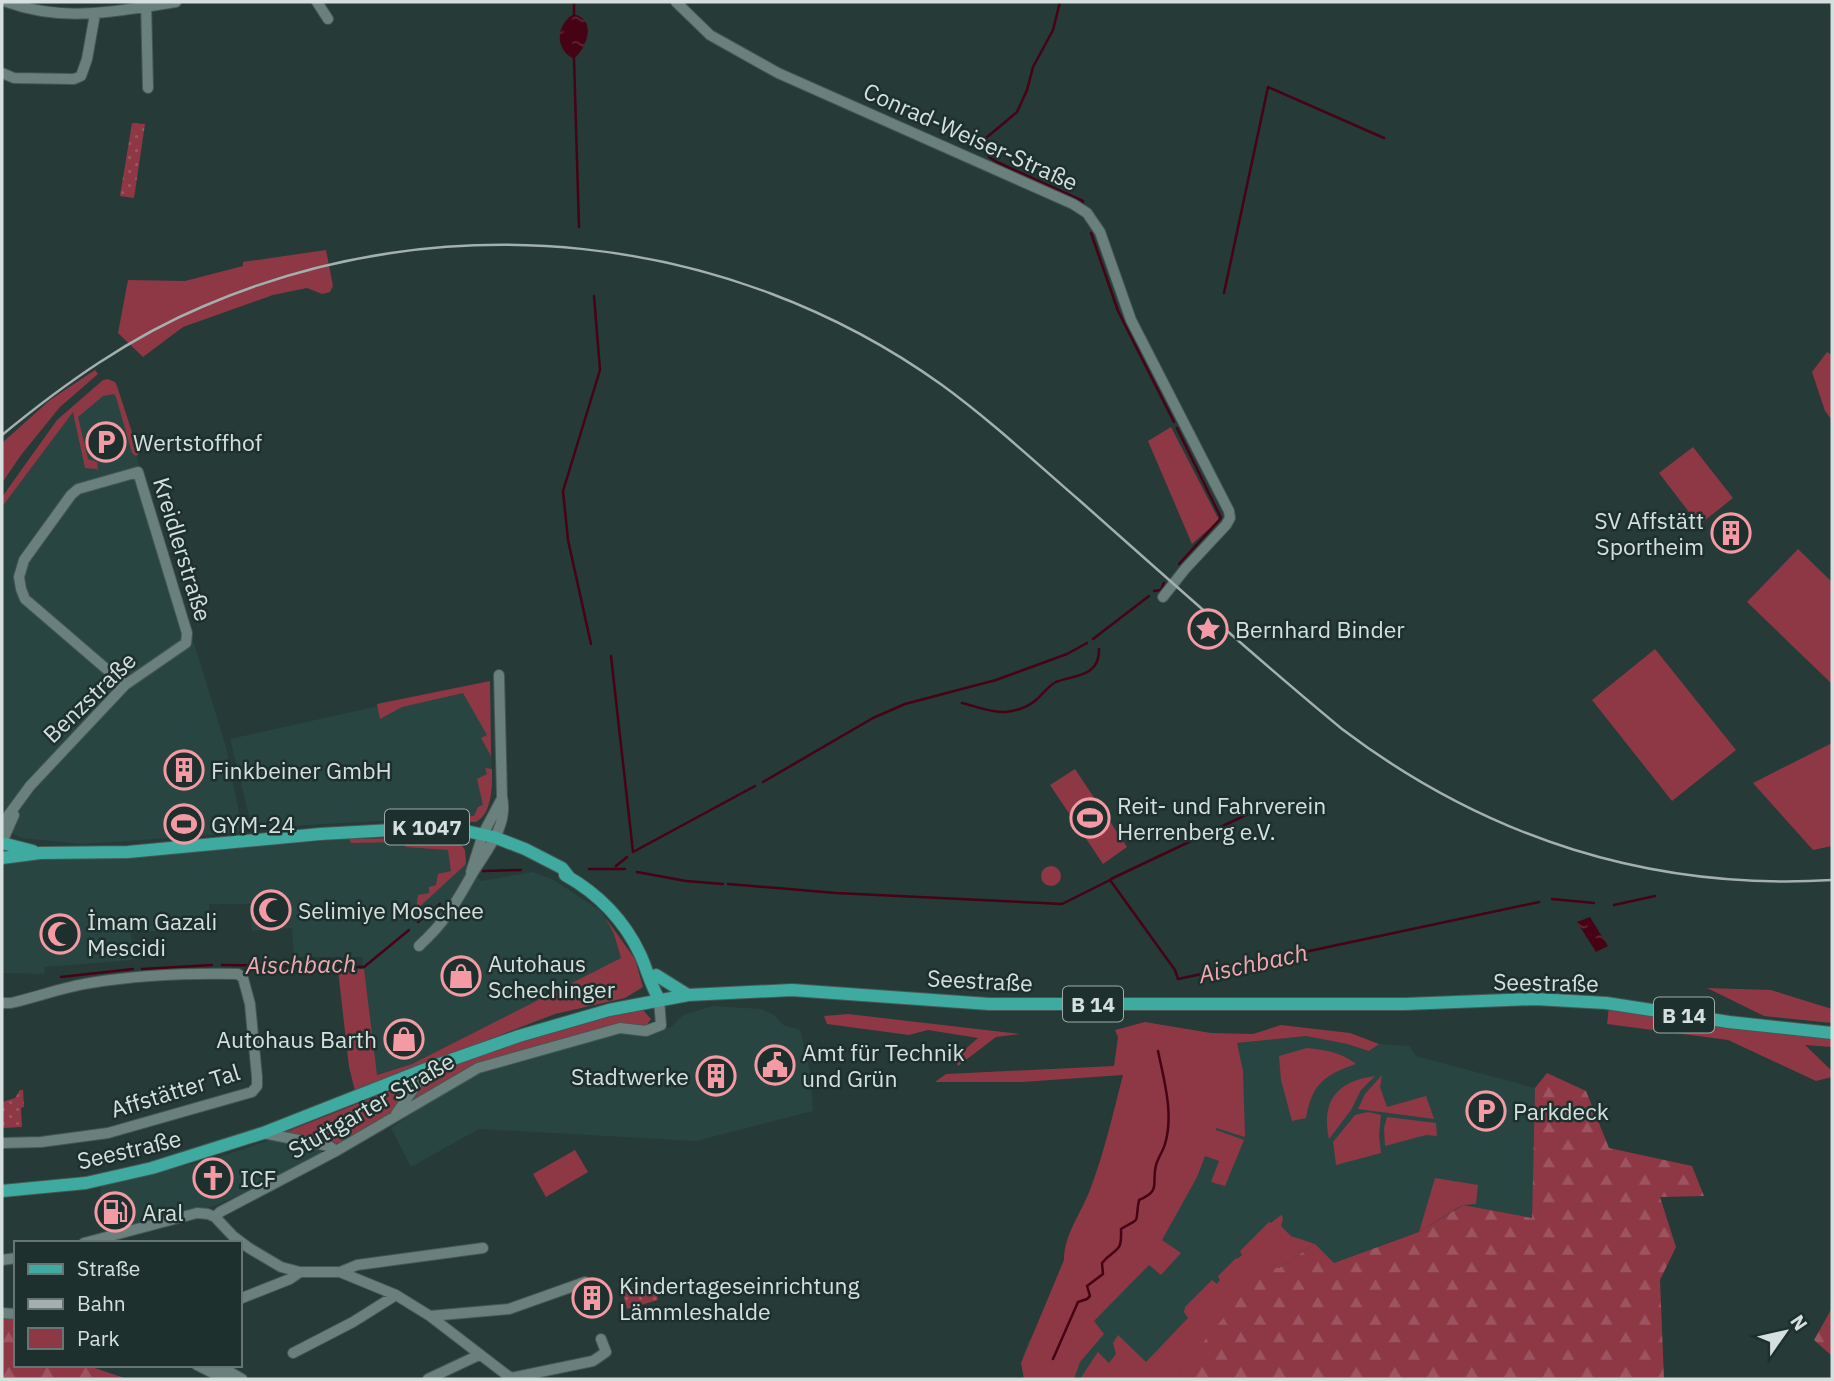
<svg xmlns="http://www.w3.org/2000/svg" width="1834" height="1381" viewBox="0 0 1834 1381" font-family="'IBM Plex Sans',sans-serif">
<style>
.built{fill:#294542}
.green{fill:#8e3846}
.forest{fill:url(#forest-firs)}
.park{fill:url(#park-dots)}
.water{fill:url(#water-ripples)}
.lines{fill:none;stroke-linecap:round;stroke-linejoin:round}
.stream{stroke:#460315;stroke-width:2.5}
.minor-casing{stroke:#465654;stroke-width:12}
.major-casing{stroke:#465654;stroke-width:14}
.minor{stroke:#6a807c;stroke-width:10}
.major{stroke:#3eaaa0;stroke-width:12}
.rail{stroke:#a3b0ae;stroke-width:2.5}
.labels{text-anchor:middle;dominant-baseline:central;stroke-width:5;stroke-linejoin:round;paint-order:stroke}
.shield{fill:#1d302d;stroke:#9eaba9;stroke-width:2}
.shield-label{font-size:21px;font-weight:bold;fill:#d5e0de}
.street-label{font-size:23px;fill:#d5e0de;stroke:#1d302d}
.poi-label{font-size:23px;fill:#d5e0de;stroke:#1d302d;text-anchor:start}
.water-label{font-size:24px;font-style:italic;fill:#f3a7af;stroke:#1d302d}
</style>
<defs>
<pattern id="forest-firs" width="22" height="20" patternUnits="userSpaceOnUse" patternTransform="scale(1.75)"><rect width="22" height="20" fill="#8e3846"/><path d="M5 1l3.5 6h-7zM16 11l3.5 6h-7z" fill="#9d5460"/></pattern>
<pattern id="park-dots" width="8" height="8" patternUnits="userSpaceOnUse" patternTransform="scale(1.75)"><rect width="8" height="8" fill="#8e3846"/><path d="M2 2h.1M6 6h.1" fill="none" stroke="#9d5460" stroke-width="1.8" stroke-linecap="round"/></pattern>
<pattern id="water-ripples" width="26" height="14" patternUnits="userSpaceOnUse" patternTransform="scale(1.75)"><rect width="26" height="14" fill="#460315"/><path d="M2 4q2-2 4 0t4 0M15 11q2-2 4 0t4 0" fill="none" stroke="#602737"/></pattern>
</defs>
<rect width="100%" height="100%" fill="#263a37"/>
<path class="built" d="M114 383 226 747 243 833 82 844 21 838 2 827V507L73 412Z
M490 681 492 786 487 811 482 818 476 822 415 819 252 828 230 739Z
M349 839H414L460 843 465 850 466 864 481 881 533 872 554 880 602 912 614 934 621 958 412 1064 376 1075 362 957H294L292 928 252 931 250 904H209L210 927 131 933 133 960 45 967 44 974 2 973V864L5 861 172 854Z
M713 1006 761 1009 774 1015 783 1025 800 1030 810 1071 813 1111 696 1141 479 1129 411 1167 391 1128 417 1110 487 1069 623 1032H655L671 1027 683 1015Z
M1306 1036 1347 1044 1369 1051 1379 1044 1409 1046 1416 1056 1535 1088 1532 1218 1463 1205 1419 1232 1334 1263 1315 1245 1279 1268 1181 1369 1179 1379H1024L1021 1363 1028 1342 1237 1043Z
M276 1138 321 1147 323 1154 253 1190 211 1207 106 1232 100 1202 101 1186 216 1158Z"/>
<path class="green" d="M326 250 333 286 330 292 322 294 307 288 273 295 183 327 143 357 118 333 128 280 185 281 243 266V262Z
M1827 352 1832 355V420L1825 411 1812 372Z
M95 370 98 374 60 407 21 455 2 483V443L50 400Z
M108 379 115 382 117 386 139 454 136 456 132 453 116 397 114 394 103 396 78 417 88 459 97 462 98 471 97 469 85 468 73 412 2 507V497L57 420 103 380Z
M1171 427 1219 520 1192 544 1148 441Z
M1693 447 1733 498 1699 525 1659 473Z
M1798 549 1832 582V684L1747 602Z
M1655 649 1736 750 1672 801 1592 700Z
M490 681 491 756 481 738 487 735 463 693 402 707 380 719 377 704Z
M1832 743V846L1813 850 1753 783Z
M485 768 492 769C492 786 493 812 476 822L413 819V814L443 811 444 814 449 813 452 815 474 816 478 807 483 805 477 779 487 774Z
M1075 769 1127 847 1103 864 1050 785Z
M349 839C386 839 424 836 460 843L465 850 466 864 416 910 418 895 429 893V887L436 885 438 874 451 871 448 850 406 847 403 842 351 843Z
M1041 876a10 10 0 1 1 20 0a10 10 0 1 1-20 0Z
M605 917 635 959 643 987 625 998 555 1014 355 1091 349 1067 338 970 364 969 377 1075 412 1064 621 958 614 934Z
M1707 988 1771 990 1832 1009V1023L1764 1016Z
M1609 1007 1832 1039V1047L1805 1045 1832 1071V1077L1816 1081 1728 1040 1607 1024Z
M642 1009 651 1019 646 1026 616 1024 492 1059 408 1103 427 1077 482 1054 547 1032 609 1015Z
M848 1014 1020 1034 996 1037 958 1066 955 1058 978 1038 928 1030 909 1035 827 1024 824 1016Z
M1145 1022 1211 1033 1253 1034 1281 1025 1350 1033 1379 1044 1369 1051 1347 1044 1306 1036 1237 1043 1243 1071 1245 1137 1216 1128V1130L1244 1140 1225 1186 1211 1182 1219 1161 1205 1156 1197 1177 1162 1240 1181 1253 1161 1275 1149 1265 1094 1321 1104 1334 1080 1362 1074 1379H1024L1021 1363 1064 1260C1064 1235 1081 1213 1090 1190 1104 1153 1113 1114 1123 1075L1022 1082H935L946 1074 1114 1066 1118 1037 1115 1030Z
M1307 1048C1325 1050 1341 1052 1356 1064 1324 1075 1312 1084 1306 1118L1292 1121 1281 1080 1279 1056Z
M1382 1075 1380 1087 1387 1107 1426 1096 1434 1119 1358 1109 1365 1094Z
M1375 1076 1361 1090 1351 1110 1329 1139C1321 1101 1337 1081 1375 1076Z
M415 1081 389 1115 341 1142 335 1144 286 1132Z
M1368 1112 1381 1115 1379 1136 1381 1153 1336 1165 1333 1142 1355 1115Z
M1387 1117 1436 1123 1437 1136 1426 1135 1385 1146 1384 1128Z
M575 1150 588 1172 546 1197 533 1174Z
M1435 1178 1478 1185 1476 1204 1462 1205 1419 1232Z
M1281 1215 1283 1218 1281 1226 1291 1236 1315 1244 1279 1268 1181 1369 1179 1379H1080L1098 1352 1109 1363 1116 1354 1113 1343 1118 1335 1146 1362 1188 1318 1184 1312 1185 1307 1212 1280 1217 1284 1220 1280 1218 1276 1236 1258 1237 1259 1242 1255 1240 1251 1269 1222 1271 1223Z"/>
<path class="forest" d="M1547 1073 1586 1091 1609 1148 1692 1166 1704 1196 1660 1197 1676 1247 1660 1280 1664 1379H1179L1181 1369 1265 1268H1279L1315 1244 1334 1263 1419 1232 1463 1205 1532 1218 1535 1088Z
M1832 1308V1356L1814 1340Z
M2 1315 13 1316 16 1326V1365H86L127 1379H2Z"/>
<path class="park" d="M132 123 145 124 134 198 120 196Z
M20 1090H23L24 1107 21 1108 22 1127 2 1128V1102L15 1098Z
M653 1281 658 1300 627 1309 622 1290Z"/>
<path class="water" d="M574 14C597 20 587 47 574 59 554 49 556 24 574 14Z
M1590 917 1608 946 1596 952 1577 922Z"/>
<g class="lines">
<path class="stream" d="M574 2V14
M1060 2 1053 30 1033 67 1027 90 1017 112 986 138 984 145 989 157 997 162 1083 201 1082 204
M574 59 579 227
M1091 233 1118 311 1174 422
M1224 293 1268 87 1384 138
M1177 428 1221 518 1179 564
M1154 591 1161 590 1164 583
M1093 639 1149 596
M591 644 568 540 563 491 600 370 594 296
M611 656 633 852 755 786
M962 703C975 706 992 713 1005 712 1015 711 1028 707 1036 700 1042 695 1048 686 1056 682 1074 675 1100 677 1099 649
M763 782 873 718 905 704 996 680 1067 654 1087 643
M616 866 627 857
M589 869H625
M483 871 521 870
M637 872 686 881 723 884
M1111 879 1250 813
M728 884 836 893 1062 904 1110 880 1175 970 1178 979 1539 902
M1552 899 1594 903
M1614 905 1655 896
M418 922 440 904
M222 965 364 967 409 930
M142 969 212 965
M61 977 133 969
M1053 1359 1078 1302 1087 1299 1090 1296 1087 1286 1103 1274 1102 1263C1116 1246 1122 1255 1121 1229 1143 1216 1134 1225 1139 1200 1162 1190 1151 1184 1156 1165 1158 1158 1163 1151 1165 1144 1174 1114 1164 1080 1158 1051"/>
<g class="minor-casing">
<path id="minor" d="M7 2C65 23 117 11 176 2
M146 2 148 88
M317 2 328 19
M676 2 710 35 778 73 1073 204 1087 213 1100 232 1131 320 1229 511 1230 518 1226 525 1185 569 1163 597
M2 73 14 78 74 79 81 76 87 59 95 14
M2 824 30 786 125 685 186 643 187 633 138 472 78 489 71 495 24 560 19 577 21 589 25 599 125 685
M3 840 14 815
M471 872 483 834 501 800
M419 946C445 922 454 906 471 876 484 853 509 827 502 797L499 675
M2 1003H11C37 997 64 987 90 983 139 975 188 973 238 974L243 978 250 1004 257 1077V1086L252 1092 108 1133 41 1142 2 1143
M396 1114 428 1068
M263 1133 329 1146 336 1151
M215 1217 233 1236 249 1248 281 1267 300 1272H340L396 1295 430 1316 512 1379
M84 1243 197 1213 208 1214 215 1217 220 1212 336 1151 478 1068 620 1028 646 1031 661 1025 659 999
M2 1260 16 1258
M340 1272 357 1265 483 1248
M242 1298 290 1279 300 1272
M2 1313 16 1314
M430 1316 509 1309 585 1282
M293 1353 353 1322 396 1295
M197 1365 225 1379
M218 1365 242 1379
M511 1378 593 1361 606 1352 601 1339
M428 1379 479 1355"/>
</g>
<g class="major-casing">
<path id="major" d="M6 844 33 851
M2 858 40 853 128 852 320 834 447 827 494 837 525 849 562 868 569 877
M565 875C597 893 624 920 640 954 647 969 650 984 659 999
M656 975 688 995
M2 1191 86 1183 152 1168 263 1133 428 1068 519 1036 609 1010 688 995 792 990 989 1004H1405L1535 999 1606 1003 1729 1022 1832 1033"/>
</g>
<use href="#minor" class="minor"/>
<use href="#major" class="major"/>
<path class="rail" d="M2 435C64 384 130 337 204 306 445 202 729 232 942 385 990 420 1034 461 1079 500 1166 577 1252 655 1342 729 1486 838 1651 891 1832 880"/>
</g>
<defs>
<g id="parking-ring" transform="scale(2.0125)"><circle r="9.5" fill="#1d302d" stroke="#f49aa4" stroke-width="1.5"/><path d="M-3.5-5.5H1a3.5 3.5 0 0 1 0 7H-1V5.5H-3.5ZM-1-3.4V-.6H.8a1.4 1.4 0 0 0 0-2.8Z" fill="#f49aa4"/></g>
<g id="building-ring" transform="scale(2.0125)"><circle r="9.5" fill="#1d302d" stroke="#f49aa4" stroke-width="1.5"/><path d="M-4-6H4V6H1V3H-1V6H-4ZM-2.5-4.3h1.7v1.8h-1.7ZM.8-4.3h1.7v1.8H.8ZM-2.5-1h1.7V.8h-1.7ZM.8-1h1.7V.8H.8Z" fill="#f49aa4"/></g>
<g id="sight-ring" transform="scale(2.0125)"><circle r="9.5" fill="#1d302d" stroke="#f49aa4" stroke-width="1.5"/><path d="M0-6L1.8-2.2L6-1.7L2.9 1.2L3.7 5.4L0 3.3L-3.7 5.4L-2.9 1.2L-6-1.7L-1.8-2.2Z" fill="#f49aa4"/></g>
<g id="stadium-ring" transform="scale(2.0125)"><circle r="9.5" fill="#1d302d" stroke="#f49aa4" stroke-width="1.5"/><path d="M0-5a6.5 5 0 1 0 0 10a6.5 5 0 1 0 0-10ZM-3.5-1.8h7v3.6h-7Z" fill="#f49aa4"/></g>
<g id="mosque-ring" transform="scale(2.0125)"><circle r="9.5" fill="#1d302d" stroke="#f49aa4" stroke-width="1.5"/><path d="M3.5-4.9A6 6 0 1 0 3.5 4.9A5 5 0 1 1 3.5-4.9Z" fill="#f49aa4"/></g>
<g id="shop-ring" transform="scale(2.0125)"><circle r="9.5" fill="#1d302d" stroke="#f49aa4" stroke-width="1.5"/><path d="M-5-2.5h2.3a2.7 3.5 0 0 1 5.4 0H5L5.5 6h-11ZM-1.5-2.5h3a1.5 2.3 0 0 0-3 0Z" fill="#f49aa4"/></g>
<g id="civic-ring" transform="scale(2.0125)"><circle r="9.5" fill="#1d302d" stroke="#f49aa4" stroke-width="1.5"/><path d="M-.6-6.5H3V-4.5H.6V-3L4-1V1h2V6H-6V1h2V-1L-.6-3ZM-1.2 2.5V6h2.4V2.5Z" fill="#f49aa4"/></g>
<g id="church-ring" transform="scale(2.0125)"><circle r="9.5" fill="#1d302d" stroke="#f49aa4" stroke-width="1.5"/><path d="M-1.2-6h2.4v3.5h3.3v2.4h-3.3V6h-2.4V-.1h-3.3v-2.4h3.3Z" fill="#f49aa4"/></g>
<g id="fuel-ring" transform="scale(2.0125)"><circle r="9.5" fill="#1d302d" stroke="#f49aa4" stroke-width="1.5"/><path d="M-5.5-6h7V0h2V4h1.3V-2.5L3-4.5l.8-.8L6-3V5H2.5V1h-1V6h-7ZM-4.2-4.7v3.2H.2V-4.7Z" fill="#f49aa4"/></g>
</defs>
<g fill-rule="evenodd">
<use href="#parking-ring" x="106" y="442"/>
<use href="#building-ring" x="1731" y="533"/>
<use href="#sight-ring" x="1208" y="629"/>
<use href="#building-ring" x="184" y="770"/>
<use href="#stadium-ring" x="1090" y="818"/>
<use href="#stadium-ring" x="184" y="824"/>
<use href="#mosque-ring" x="271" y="910"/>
<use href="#mosque-ring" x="60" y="934"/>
<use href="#shop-ring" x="461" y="976"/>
<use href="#shop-ring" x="404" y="1039"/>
<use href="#civic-ring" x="775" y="1065"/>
<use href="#building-ring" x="716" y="1076"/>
<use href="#parking-ring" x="1486" y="1111"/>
<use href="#church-ring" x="213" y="1178"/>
<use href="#fuel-ring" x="115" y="1212"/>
<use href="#building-ring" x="592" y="1298"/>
</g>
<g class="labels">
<g class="shield">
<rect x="385" y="809.5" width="84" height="35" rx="5"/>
<rect x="1063" y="986.5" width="60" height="35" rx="5"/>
<rect x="1654" y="997.5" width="60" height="35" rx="5"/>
</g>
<g class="shield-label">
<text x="427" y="827">K 1047</text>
<text x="1093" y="1004">B 14</text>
<text x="1684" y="1015">B 14</text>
</g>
<g class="street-label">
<text transform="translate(971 136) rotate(24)">Conrad-Weiser-Straße</text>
<text transform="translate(183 549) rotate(73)">Kreidlerstraße</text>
<text transform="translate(89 697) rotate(-44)">Benzstraße</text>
<text transform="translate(980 980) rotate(3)">Seestraße</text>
<text transform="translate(1546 982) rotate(1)">Seestraße</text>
<text transform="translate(175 1090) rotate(-17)">Affstätter Tal</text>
<text transform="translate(371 1105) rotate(-30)">Stuttgarter Straße</text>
<text transform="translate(129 1149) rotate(-13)">Seestraße</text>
</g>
<g class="poi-label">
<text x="133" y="442">Wertstoffhof</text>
<text x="1704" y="520" text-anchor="end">SV Affstätt<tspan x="1704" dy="26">Sportheim</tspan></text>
<text x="1235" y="629">Bernhard Binder</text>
<text x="211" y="770">Finkbeiner GmbH</text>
<text x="1117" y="805">Reit- und Fahrverein<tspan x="1117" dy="26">Herrenberg e.V.</tspan></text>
<text x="211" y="824">GYM-24</text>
<text x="298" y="910">Selimiye Moschee</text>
<text x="87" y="921">İmam Gazali<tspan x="87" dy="26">Mescidi</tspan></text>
<text x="488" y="963">Autohaus<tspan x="488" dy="26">Schechinger</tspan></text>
<text x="377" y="1039" text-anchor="end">Autohaus Barth</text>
<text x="802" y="1052">Amt für Technik<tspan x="802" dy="26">und Grün</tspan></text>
<text x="689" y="1076" text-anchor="end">Stadtwerke</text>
<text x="1513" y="1111">Parkdeck</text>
<text x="240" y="1178">ICF</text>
<text x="142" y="1212">Aral</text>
<text x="619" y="1285">Kindertageseinrichtung<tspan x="619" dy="26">Lämmleshalde</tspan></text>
</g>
<g class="water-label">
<text transform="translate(1253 963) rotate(-12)">Aischbach</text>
<text transform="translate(301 964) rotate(-1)">Aischbach</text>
</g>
</g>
<rect width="1834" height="1381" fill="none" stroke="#d5e0de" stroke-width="7"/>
<rect x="14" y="1241" width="228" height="126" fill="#1d302d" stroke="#677674" stroke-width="2"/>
<rect x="28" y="1264" width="35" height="10" fill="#3eaaa0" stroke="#677674" stroke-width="2"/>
<text x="77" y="1276" font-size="21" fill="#d5e0de">Straße</text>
<rect x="28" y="1299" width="35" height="10" fill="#a3b0ae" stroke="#677674" stroke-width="2"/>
<text x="77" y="1311" font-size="21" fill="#d5e0de">Bahn</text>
<rect x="28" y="1328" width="35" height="21" fill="#8e3846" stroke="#677674" stroke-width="2"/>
<text x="77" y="1346" font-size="21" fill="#d5e0de">Park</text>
<g transform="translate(1785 1332) rotate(56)" stroke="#1d302d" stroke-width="5" paint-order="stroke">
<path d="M0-5L12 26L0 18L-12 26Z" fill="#d5e0de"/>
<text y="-10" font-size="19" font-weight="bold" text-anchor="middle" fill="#d5e0de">N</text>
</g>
</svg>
